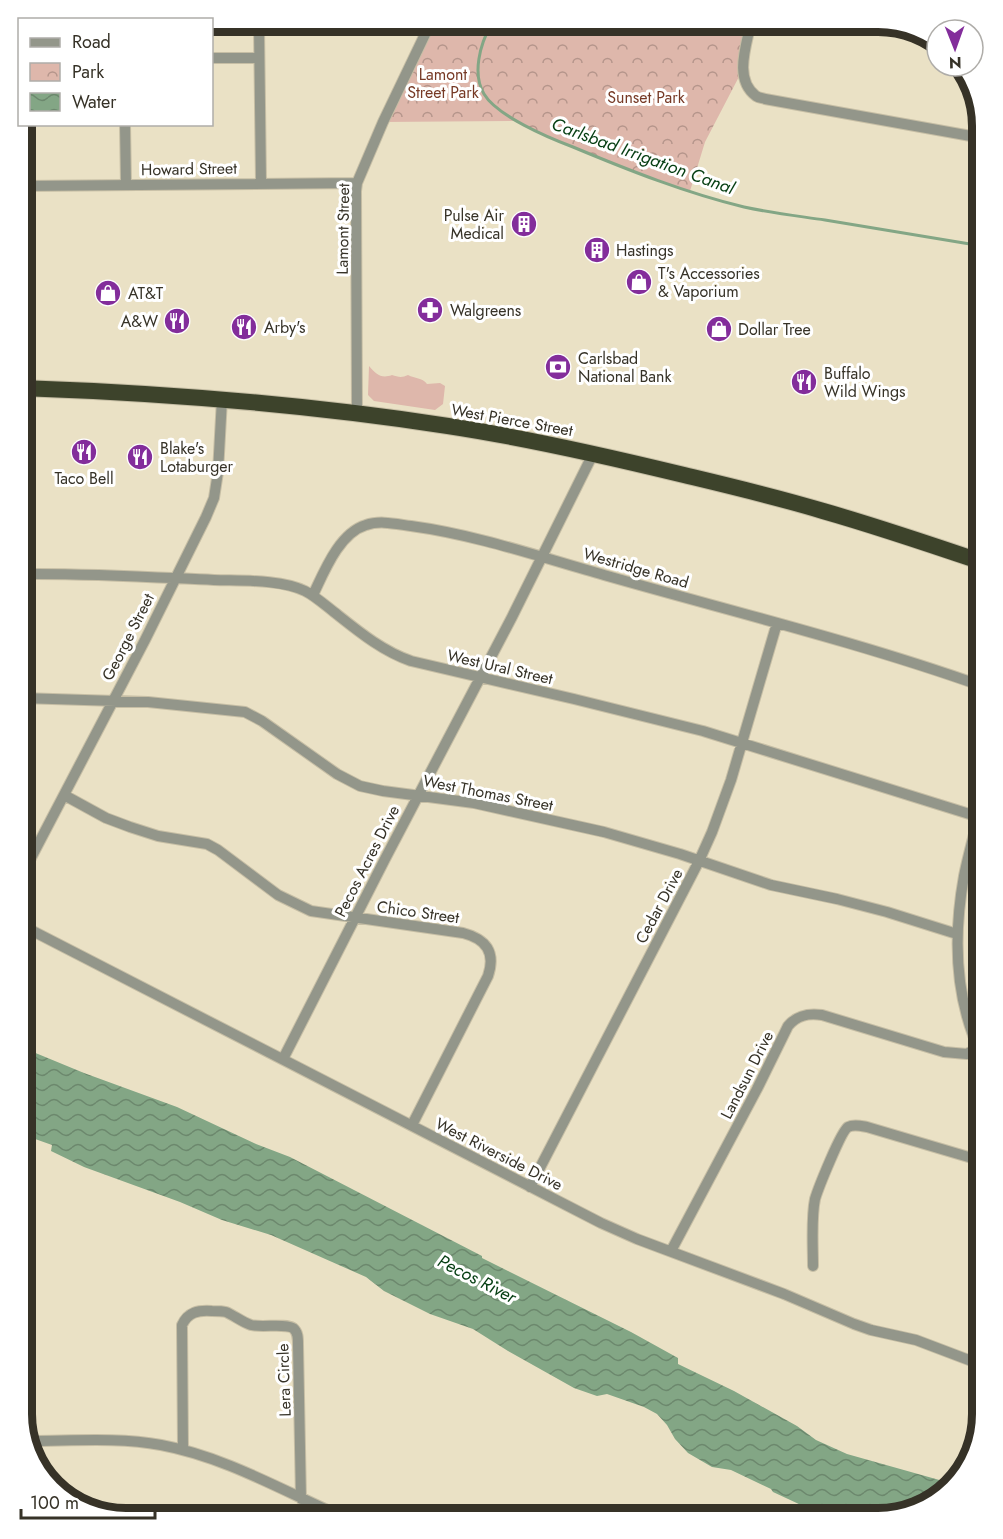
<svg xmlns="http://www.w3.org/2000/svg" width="1003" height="1539" viewBox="0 0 1003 1539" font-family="Jost,sans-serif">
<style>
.grass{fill:#deb7ab}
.park{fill:url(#park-crowns)}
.water{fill:url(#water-waves)}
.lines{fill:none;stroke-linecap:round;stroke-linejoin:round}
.stream{stroke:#83a685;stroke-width:3}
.minor-casing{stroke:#c6bea5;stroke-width:12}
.highway-casing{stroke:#c6bea5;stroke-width:18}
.minor{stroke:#93968a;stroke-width:10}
.highway{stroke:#3d432b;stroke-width:16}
.labels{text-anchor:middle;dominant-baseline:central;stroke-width:6;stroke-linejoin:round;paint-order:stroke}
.park-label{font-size:16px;fill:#763925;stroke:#fff}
.street-label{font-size:16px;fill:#363227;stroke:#fff}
.poi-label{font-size:16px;fill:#363227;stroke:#fff;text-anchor:start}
.water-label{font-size:18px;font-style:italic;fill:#053e12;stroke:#fff}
.rim{fill:none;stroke:#363227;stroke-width:8}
</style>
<defs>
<pattern id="park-crowns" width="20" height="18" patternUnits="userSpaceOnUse" patternTransform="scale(1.5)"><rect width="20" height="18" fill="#deb7ab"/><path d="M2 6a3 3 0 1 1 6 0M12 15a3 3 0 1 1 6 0" fill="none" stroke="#b5958b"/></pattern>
<pattern id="water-waves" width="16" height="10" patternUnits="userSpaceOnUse" patternTransform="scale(1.5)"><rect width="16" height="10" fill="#83a685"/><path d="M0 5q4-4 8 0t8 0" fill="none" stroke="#6c886d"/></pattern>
</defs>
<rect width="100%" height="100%" fill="#eae1c5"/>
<path class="grass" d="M369 366C376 374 381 379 392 375 398 377 402 378 408 375 415 379 422 377 427 384L440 383 445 386 443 404 435 410 374 401 368 395Z"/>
<path class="park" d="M751 22 743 69 705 142 690 191C653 178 617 165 581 151 559 142 538 134 518 121L383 122 429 26Z"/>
<path class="water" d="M21 1047 84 1073 177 1107 256 1144 290 1157 482 1256V1258L631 1332 678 1358V1364L734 1391 797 1426 816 1440 847 1454 950 1483 929 1504 878 1518H829L773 1492 771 1489 731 1470 712 1467 688 1453 675 1439 667 1425 657 1414 644 1407 607 1394 597 1396 574 1388 508 1351 473 1329 430 1314 384 1291 366 1277 271 1235 222 1220 180 1202 84 1167 51 1151 52 1145 21 1134Z"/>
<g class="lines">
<path class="stream" d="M491 25C480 44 472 74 484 94 497 116 549 138 573 147 628 170 686 193 744 207 771 213 798 216 825 220 877 229 930 237 982 246"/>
<g class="minor-casing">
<path id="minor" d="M751 22C747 44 733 79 756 96 759 98 762 98 765 99L982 138
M259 27 261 183
M212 58H259
M125 124 126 185
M21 186 357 183
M357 413 356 191 357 183 383 122 429 26
M21 574C86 573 149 577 214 580 240 581 281 579 305 591 315 596 325 605 334 612 358 631 382 651 411 661L574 699 703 731 979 817
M313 595C324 572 339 533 366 525 380 520 396 524 411 526 477 535 540 557 604 575 730 611 858 642 982 686
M21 698 148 702 245 712 262 721 337 774 360 786 383 791 474 803 604 832 680 854 771 885 837 899 887 912 957 934
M64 795 106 818 130 827 158 836 207 844 218 850 278 895 311 911 463 933C486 939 496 952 488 976L412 1125
M21 877 145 640 206 517 214 498 218 472 222 399
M21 925 601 1223 637 1239 784 1294 854 1324 871 1330 916 1340 982 1365
M982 1056C954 999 953 937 964 876 969 851 976 828 982 804
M283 1059 385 859 512 617 593 454
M530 1187 699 861 712 832 731 780 777 623
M671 1251 757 1089 788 1026C797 1015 808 1013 822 1015L944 1052 967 1054 978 1048
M21 1266 27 1265
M813 1266C813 1246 811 1218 815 1199 818 1189 841 1131 848 1127 854 1124 861 1126 867 1127L982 1161
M28 1441C72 1441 118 1437 161 1445 226 1457 285 1492 345 1518
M183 1450 182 1325C188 1312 198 1310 212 1311 217 1311 222 1311 226 1312 235 1316 242 1322 251 1325 262 1328 284 1323 293 1328 298 1332 298 1338 298 1345L301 1499"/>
</g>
<g class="highway-casing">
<path id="highway" d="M21 388C164 393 306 404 448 426 527 438 606 456 684 475 730 486 777 497 823 511 876 526 929 544 982 562"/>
</g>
<use href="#minor" class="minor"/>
<use href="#highway" class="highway"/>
</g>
<defs>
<g id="building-disc" transform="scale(1.35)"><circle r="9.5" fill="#832d9b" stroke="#fff"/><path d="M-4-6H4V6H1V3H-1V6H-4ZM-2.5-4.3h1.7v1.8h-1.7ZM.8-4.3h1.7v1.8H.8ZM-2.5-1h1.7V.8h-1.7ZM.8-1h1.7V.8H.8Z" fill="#fff"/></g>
<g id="shop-disc" transform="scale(1.35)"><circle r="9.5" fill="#832d9b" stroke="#fff"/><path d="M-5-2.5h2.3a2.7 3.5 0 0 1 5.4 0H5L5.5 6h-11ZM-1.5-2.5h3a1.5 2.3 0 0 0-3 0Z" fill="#fff"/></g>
<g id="pharmacy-disc" transform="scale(1.35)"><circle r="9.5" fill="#832d9b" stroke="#fff"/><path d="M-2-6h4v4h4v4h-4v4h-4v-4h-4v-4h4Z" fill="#fff"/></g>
<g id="restaurant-disc" transform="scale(1.35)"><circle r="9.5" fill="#832d9b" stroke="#fff"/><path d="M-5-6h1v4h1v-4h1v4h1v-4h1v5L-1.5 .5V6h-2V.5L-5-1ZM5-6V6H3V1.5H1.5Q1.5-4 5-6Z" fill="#fff"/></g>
<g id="bank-disc" transform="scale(1.35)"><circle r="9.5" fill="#832d9b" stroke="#fff"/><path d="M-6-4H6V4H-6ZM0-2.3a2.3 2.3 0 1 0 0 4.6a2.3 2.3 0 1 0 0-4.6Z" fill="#fff"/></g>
</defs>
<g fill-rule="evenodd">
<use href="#building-disc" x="524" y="224"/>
<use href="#building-disc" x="597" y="250"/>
<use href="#shop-disc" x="639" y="282"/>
<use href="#shop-disc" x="108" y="293"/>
<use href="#pharmacy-disc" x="430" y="310"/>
<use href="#restaurant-disc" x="177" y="321"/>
<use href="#restaurant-disc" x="244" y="327"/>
<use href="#shop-disc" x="719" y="329"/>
<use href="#bank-disc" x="558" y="367"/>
<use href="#restaurant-disc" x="804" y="382"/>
<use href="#restaurant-disc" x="84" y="452"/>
<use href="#restaurant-disc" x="140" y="457"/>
</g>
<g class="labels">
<g class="park-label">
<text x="443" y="74">Lamont<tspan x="443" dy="18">Street Park</tspan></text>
<text x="646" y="97">Sunset Park</text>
</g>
<g class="street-label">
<text transform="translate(189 169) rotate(-1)">Howard Street</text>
<text transform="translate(343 229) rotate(-89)">Lamont Street</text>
<text transform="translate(512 420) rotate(10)">West Pierce Street</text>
<text transform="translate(636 568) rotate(16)">Westridge Road</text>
<text transform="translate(128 637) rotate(-63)">George Street</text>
<text transform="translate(500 667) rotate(13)">West Ural Street</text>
<text transform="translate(488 793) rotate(11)">West Thomas Street</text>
<text transform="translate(367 861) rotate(-63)">Pecos Acres Drive</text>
<text transform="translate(659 906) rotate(-62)">Cedar Drive</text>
<text transform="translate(418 912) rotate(8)">Chico Street</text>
<text transform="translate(747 1075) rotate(-63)">Landsun Drive</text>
<text transform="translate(499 1154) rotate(27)">West Riverside Drive</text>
<text transform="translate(284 1380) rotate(-92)">Lera Circle</text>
</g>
<g class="poi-label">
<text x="504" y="215" text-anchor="end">Pulse Air<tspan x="504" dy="18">Medical</tspan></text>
<text x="616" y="250">Hastings</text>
<text x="658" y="273">T's Accessories<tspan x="658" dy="18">&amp; Vaporium</tspan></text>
<text x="128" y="293">AT&amp;T</text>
<text x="450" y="310">Walgreens</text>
<text x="158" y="321" text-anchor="end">A&amp;W</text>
<text x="264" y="327">Arby's</text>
<text x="738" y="329">Dollar Tree</text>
<text x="578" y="358">Carlsbad<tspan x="578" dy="18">National Bank</tspan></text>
<text x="824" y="373">Buffalo<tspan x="824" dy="18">Wild Wings</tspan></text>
<text x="160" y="448">Blake's<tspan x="160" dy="18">Lotaburger</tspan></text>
<text x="84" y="478" text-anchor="middle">Taco Bell</text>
</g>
<g class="water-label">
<text transform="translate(643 156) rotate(20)">Carlsbad Irrigation Canal</text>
<text transform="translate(477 1279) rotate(27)">Pecos River</text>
</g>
</g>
<path d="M0 0H1003V1539H0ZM126 32H878A94 94 0 0 1 972 126V1414A94 94 0 0 1 878 1508H126A94 94 0 0 1 32 1414V126A94 94 0 0 1 126 32Z" fill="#fff" fill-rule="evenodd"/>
<path class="rim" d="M126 32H878A94 94 0 0 1 972 126V1414A94 94 0 0 1 878 1508H126A94 94 0 0 1 32 1414V126A94 94 0 0 1 126 32Z"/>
<rect x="18" y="18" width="195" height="108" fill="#ffffff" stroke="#afada9" stroke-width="1.5"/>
<rect x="30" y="38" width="30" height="9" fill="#93968a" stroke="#afada9" stroke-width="1.5"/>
<text x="72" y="48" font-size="18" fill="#363227">Road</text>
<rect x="30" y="63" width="30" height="18" fill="url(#park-crowns)" stroke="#afada9" stroke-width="1.5"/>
<text x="72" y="78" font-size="18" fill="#363227">Park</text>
<rect x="30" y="93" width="30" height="18" fill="url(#water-waves)" stroke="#afada9" stroke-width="1.5"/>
<text x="72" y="108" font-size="18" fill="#363227">Water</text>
<g transform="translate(955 48) rotate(179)"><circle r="28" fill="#ffffff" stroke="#afada9" stroke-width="1.5"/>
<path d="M0-4.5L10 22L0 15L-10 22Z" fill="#832d9b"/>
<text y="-9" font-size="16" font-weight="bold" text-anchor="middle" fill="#363227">N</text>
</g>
<path d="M21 1509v9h134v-9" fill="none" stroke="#363227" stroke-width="3"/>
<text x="30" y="1509" font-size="18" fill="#363227" stroke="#ffffff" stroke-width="4.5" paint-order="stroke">100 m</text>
</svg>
